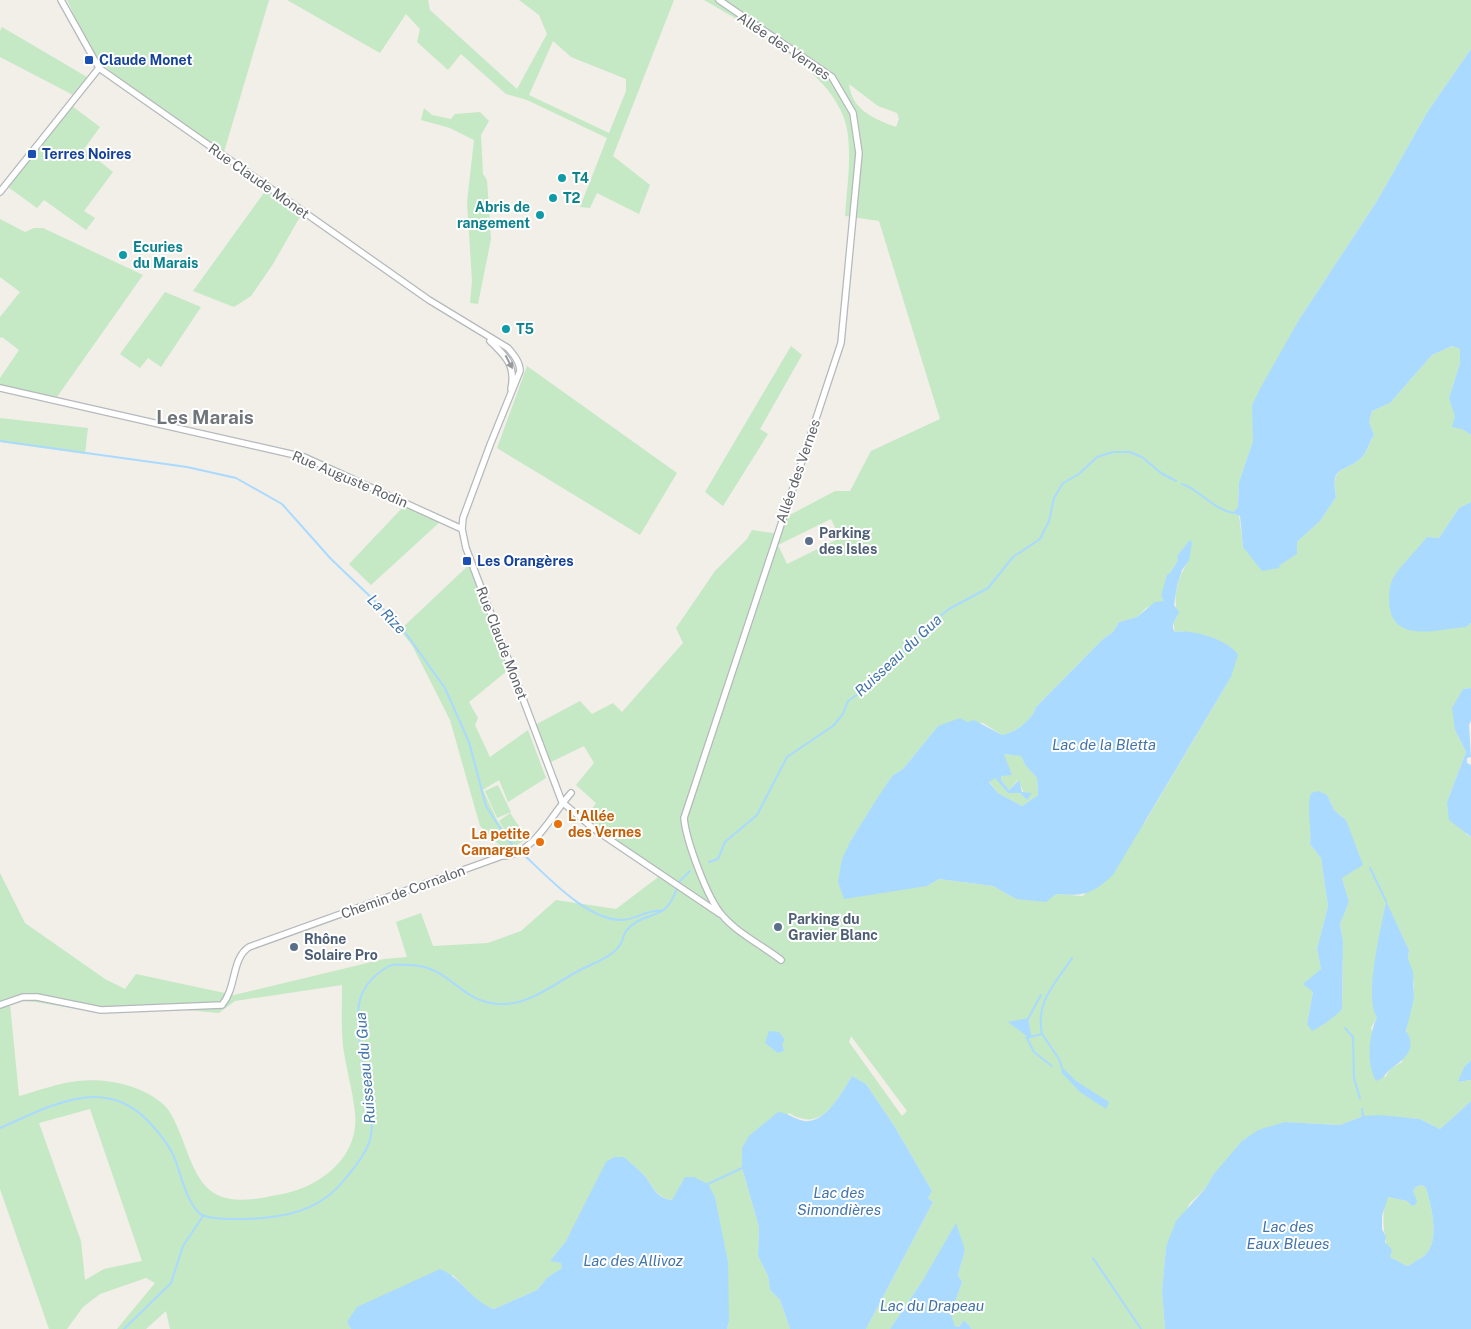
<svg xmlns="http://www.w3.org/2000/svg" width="1471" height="1329" viewBox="0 0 1471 1329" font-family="'Public Sans',sans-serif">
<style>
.green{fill:#c5e8c5;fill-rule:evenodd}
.water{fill:#aadaff;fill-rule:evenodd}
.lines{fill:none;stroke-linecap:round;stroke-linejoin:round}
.stream{stroke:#aadaff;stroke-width:2}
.minor-casing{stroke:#b5b8bc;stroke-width:8}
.minor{stroke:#fff;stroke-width:5.5}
.oneway{fill:#979a9d}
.transit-dot{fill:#1a4fb4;stroke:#fff;stroke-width:2}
.culture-dot{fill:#0f9aa8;stroke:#fff;stroke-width:2}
.service-dot{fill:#5c6f8a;stroke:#fff;stroke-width:2}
.food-dot{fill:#e8710a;stroke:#fff;stroke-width:2}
.labels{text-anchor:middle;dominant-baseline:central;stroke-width:4;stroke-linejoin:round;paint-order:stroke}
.street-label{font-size:14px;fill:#5f6368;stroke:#fff}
.transit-label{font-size:14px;font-weight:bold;fill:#164399;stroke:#fff;text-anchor:start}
.culture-label{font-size:14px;font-weight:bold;fill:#0d838f;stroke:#fff;text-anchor:start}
.service-label{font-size:14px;font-weight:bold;fill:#4e5e75;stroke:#fff;text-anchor:start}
.food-label{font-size:14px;font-weight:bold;fill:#c56008;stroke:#fff;text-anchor:start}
.water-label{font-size:15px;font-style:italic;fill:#4174aa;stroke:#fff}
.district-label{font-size:19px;font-weight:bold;fill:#70757a;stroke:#fff}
</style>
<rect width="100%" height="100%" fill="#f1efe8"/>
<path class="green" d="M67 0H269L224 152C184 124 137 99 103 64 87 47 77 21 67 0Z
M287 0H428L430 10 517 89 547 34 539 15 519 0H674L613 156 650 185 639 214 597 193 590 208 580 207 607 138 527 100 506 94 461 54 448 70 417 42 420 29 406 14 380 53ZM553 41 571 57 626 79V91L609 133 529 95Z
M704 0H1471V49L1428 111 1377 201 1300 318 1253 405V441L1239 482 1238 507 1243 547 1280 565 1297 542 1320 521 1336 497C1331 462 1345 475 1363 456 1367 451 1370 442 1374 435L1369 422 1372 411 1390 403 1432 355 1452 346 1460 349V363L1449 398 1462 429 1471 435V502L1459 508 1439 538 1427 537 1415 553 1466 627 1471 623V688L1463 689 1455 730 1466 752 1447 802 1467 835 1471 837V1060L1464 1067 1459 1082 1471 1080V1101L1440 1129 1420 1119 1363 1116 1340 1125 1285 1122 1213 1175 1205 1189 1190 1203 1166 1247 1162 1291 1165 1329H972L964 1320 959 1327 955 1326 951 1314 962 1282 958 1275 965 1250 923 1280 890 1329H866L933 1202 928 1198 932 1191 895 1127 866 1084 852 1076C836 1102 822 1133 789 1113L742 1168 759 1227 758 1256 768 1276 770 1290 780 1300 790 1329H727L729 1321 715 1197 682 1182 676 1196 672 1200C655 1197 653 1185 643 1174 637 1168 630 1162 624 1157H614L566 1241 551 1260 562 1263V1268L548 1277 537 1290 494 1309 481 1305 453 1275 347 1322 351 1329H170L166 1311 146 1329H117L155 1283 146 1278 100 1294 83 1307 67 1329H49L0 1189V873L25 923 105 979 125 989 136 974 234 995 384 959 407 957 396 922 421 913 433 946 488 943 521 931 556 900 616 909 657 878 661 871 603 831 587 816 596 803 576 785 594 763 584 746 549 763 535 725 580 701 592 714 613 703 622 712 683 643 676 628 715 571 747 539 752 530 780 534 786 517 835 491H850L871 451 940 419 879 221 845 216C847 187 852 158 847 129 837 73 750 27 704 0ZM849 84 878 106 897 113 899 119 896 127C874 119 852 110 849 84ZM831 519 840 538 787 564 778 545ZM1178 560 1189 561C1178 575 1172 598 1178 616L1173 622 1175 632 1181 631 1224 643 1231 677 1145 822 1083 896 1056 894 1016 899 993 886 939 879 927 886 851 840 892 776 903 769 938 726 967 722 983 723 1002 735C1015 733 1032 720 1036 707L1103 639 1113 632 1119 622 1137 617 1146 608 1164 601 1170 573ZM1327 795 1334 810 1346 820 1342 878 1349 902 1340 924 1343 941 1342 1009C1336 1017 1327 1019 1320 1027L1307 1024 1313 992 1321 969 1317 949 1328 906 1321 858 1310 844 1311 828ZM1386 902 1409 950 1408 959 1414 983V999L1408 1020 1402 1062 1390 1069 1385 1078 1371 1028 1377 1017 1373 973ZM342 985C342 1005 341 1026 343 1046 346 1069 353 1091 355 1113 360 1158 318 1189 277 1195 257 1199 229 1205 211 1191 194 1178 187 1149 179 1131 175 1121 171 1112 164 1105 142 1085 106 1078 78 1081 58 1083 38 1091 19 1096L10 1004 19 1001 36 1002 100 1013 185 1010 219 1013 235 1001ZM851 1036 907 1111 902 1116 849 1042ZM90 1109 142 1261 104 1269 85 1280 81 1241 39 1123Z
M2 27 87 77 73 95 0 57V31Z
M72 106 100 127 84 149 113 172 84 211 95 218 86 230 44 200 37 208 8 187Z
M424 108 432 115 451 119 455 114 480 112 489 121 481 135 483 174 487 180 491 239 478 304 470 303 472 281 467 202 474 140 450 128 421 120Z
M266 190 301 215 273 264 251 296 234 307 193 291Z
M0 219 25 232 34 228H43L143 275 57 397 0 385V378L19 350 2 337 0 338V317L20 292 0 277Z
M165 292 201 307 161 367 148 358 140 368 120 354Z
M791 346 802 355 760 429 768 434 723 506 705 492Z
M527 366 677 473 640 535 497 448Z
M0 418 88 428 85 454 0 442Z
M404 506 440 522 371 585 349 564Z
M474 560 513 666 469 702 478 718 475 725 490 757 528 730 546 778 508 802 499 780 483 790 497 820 511 839 499 821 510 813 527 838 516 846 518 849 513 853 504 850 480 826 450 720 412 645 400 630Z
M1003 754 1022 756 1026 766 1037 778 1038 795 1022 806 998 793 989 781 995 777 1008 793H1020L1027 800 1018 780 1009 790 1001 780Z
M498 785 511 812 497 818 485 791Z
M1422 1185 1426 1188C1432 1209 1443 1250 1417 1260 1413 1262 1412 1265 1407 1266L1390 1257C1384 1236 1381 1220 1386 1198L1388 1197 1407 1201 1412 1206 1415 1205 1413 1191 1416 1187Z"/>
<path class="water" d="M1471 49V435L1462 429 1452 427 1455 416 1449 398 1460 363V349L1452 346 1432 355 1390 403 1372 411 1369 422 1374 435C1370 441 1367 451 1363 456 1345 475 1330 462 1336 497L1320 521 1297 542V554L1280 565 1279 568 1262 571 1243 547 1240 516 1233 513 1238 507 1239 482 1253 441 1252 405 1261 387 1300 318 1377 201 1428 111Z
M1471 502V623L1466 627C1440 629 1396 643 1390 609 1388 600 1389 586 1393 578 1400 566 1417 550 1427 537L1439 538 1459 508Z
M1190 540 1192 542 1189 561 1182 570 1177 586 1174 605 1179 612C1177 619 1169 624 1175 632 1192 629 1230 640 1238 655L1231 677 1113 875C1091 895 1084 896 1056 894L1046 902 1016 899 993 886 939 879 927 886 844 899 838 882 842 859 851 840 878 797 892 776 903 769 938 726 960 718 967 722 974 720 1002 735C1015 733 1032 720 1036 707L1103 639 1113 632 1119 622 1137 617 1155 602 1164 601 1161 596 1167 575 1170 573 1178 560 1177 556ZM1004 754 1021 756 1026 766 1037 778 1038 795 1022 806 998 793 989 782 995 778 1008 793H1020L1027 800 1032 793 1022 792 1019 780 1009 790 1001 780V776L1012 775Z
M1471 688V721L1469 725 1471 757 1467 758V763L1471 765V837L1449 820 1447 802 1466 752 1455 730 1452 708 1463 689Z
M1318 791 1327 795 1334 810 1346 820 1363 865 1342 878 1349 902 1340 924 1343 941 1342 1009C1338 1015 1319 1028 1312 1031L1307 1024 1313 992 1303 984 1321 969 1317 949 1328 906 1321 858 1310 844C1312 826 1306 810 1311 793Z
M1386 901 1409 950 1408 959 1413 972 1414 999 1406 1031C1418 1049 1404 1059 1392 1068 1385 1073 1385 1078 1376 1081 1366 1064 1369 1034 1377 1017 1363 998 1382 926 1386 901Z
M1028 1018 1031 1035 1028 1037 1008 1022Z
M769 1031 779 1032 785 1040 782 1044 784 1051 778 1053 765 1043Z
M1471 1060V1080L1458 1082 1464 1067Z
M1064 1069 1076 1081 1109 1102 1106 1109 1080 1092 1061 1072Z
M852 1076 866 1084 895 1127 932 1191 928 1198 933 1202 866 1329H790L780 1300 770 1290 768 1276 758 1256 759 1227 742 1168V1148L749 1136 778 1112C787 1113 792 1117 800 1120 824 1128 842 1092 852 1076Z
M1471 1101V1329H1165L1162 1291 1166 1247 1176 1221 1205 1189 1213 1175 1242 1141 1258 1130 1285 1122 1340 1125 1363 1116 1380 1115 1420 1119 1440 1129ZM1422 1185 1426 1188C1432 1209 1443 1250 1417 1260 1413 1262 1412 1265 1407 1266L1390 1257 1392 1250 1385 1242 1386 1237 1382 1229V1216L1388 1197 1407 1201 1412 1206 1415 1205 1417 1201 1413 1191 1416 1187Z
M614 1157H624C630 1162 637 1168 643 1174 653 1185 655 1198 672 1200L685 1177H694L708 1184 715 1197 728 1262 729 1321 727 1329H351L347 1322 357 1307 440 1269C462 1278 471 1301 494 1309L537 1290 548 1277 562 1268 561 1263 550 1261 566 1241 606 1162Z
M956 1223 965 1250 958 1275 962 1282 951 1314 955 1326 959 1327 964 1320 972 1329H890L923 1280Z"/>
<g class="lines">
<path class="stream" d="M0 441 187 467 236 478 282 504 331 559 399 624 445 688 469 742 486 806 507 839 517 849
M1182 484C1199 489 1211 508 1233 513
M521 852C546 875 585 919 621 920 635 920 648 909 662 911
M709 862 718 859 725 842 757 815 787 757 833 726 843 714 848 701 864 690 873 678 891 661 911 646 928 626 949 609 988 588 1013 557 1040 539 1049 521 1054 498 1063 483 1079 474 1097 457 1113 452H1130L1142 457 1161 473 1176 481
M1370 868 1386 901
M678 883 690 871
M1028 1019 1041 995
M1345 1028 1353 1037 1354 1078 1360 1099
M1042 1034 1059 1059 1063 1071
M1026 1038 1042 1034C1035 1001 1056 983 1072 958
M1027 1038 1034 1052 1052 1066
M1362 1109 1363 1116
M0 1128C49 1107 103 1074 148 1121 161 1135 173 1149 178 1168 182 1180 190 1209 202 1215 216 1221 248 1219 263 1218 297 1215 324 1206 346 1178 355 1167 369 1150 371 1135 377 1092 352 1045 359 1004 362 987 375 974 389 966 395 963 402 965 409 965 452 966 457 1001 499 1004 530 1006 556 982 582 969 594 963 612 957 620 945 623 941 623 935 626 931 644 909 667 924 677 887
M708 1184 742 1168
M1093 1258 1141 1329
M124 1329 171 1283 183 1246 203 1216"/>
<g class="minor-casing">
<path id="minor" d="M61 0 99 68 429 300 508 348C514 355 520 362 520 371L490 445 463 518 462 529 466 548 562 802 594 829 720 914
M719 0 832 77 853 113 859 153 841 343 684 818C686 840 707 898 722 915 737 933 762 945 781 960
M0 192 99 68
M490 341C506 356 516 366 511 389
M0 388 304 457 462 529
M0 1005 23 997H37L101 1010 222 1005C237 987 231 959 249 947L502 856C534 855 551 815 571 793"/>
</g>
<use href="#minor" class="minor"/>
</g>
<defs><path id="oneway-solid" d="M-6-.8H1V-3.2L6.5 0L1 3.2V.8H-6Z" transform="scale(1.25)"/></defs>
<use class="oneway" href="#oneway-solid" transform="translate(509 362) rotate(62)"/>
<g class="transit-dot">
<rect x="84" y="55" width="10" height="10" rx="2.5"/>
<rect x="27" y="149" width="10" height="10" rx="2.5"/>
<rect x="462" y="556" width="10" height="10" rx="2.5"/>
</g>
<g class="culture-dot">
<circle cx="562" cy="178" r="5"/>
<circle cx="553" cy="198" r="5"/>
<circle cx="540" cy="215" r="5"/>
<circle cx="123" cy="255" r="5"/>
<circle cx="506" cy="329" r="5"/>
</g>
<g class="service-dot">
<circle cx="809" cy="541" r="5"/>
<circle cx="778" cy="927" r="5"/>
<circle cx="294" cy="947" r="5"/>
</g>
<g class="food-dot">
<circle cx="558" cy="824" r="5"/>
<circle cx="540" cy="842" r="5"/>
</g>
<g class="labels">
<g class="street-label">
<text transform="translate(784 46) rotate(34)">Allée des Vernes</text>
<text transform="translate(259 181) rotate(35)">Rue Claude Monet</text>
<text transform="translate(798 471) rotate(-71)">Allée des Vernes</text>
<text transform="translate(350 479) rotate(23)">Rue Auguste Rodin</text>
<text transform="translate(502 643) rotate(69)">Rue Claude Monet</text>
<text transform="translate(403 892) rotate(-20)">Chemin de Cornalon</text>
</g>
<g class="transit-label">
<text x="99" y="60">Claude Monet</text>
<text x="42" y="154">Terres Noires</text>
<text x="477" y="561">Les Orangères</text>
</g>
<g class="culture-label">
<text x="572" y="178">T4</text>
<text x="563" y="198">T2</text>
<text x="530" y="207" text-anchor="end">Abris de<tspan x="530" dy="16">rangement</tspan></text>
<text x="133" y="247">Ecuries<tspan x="133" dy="16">du Marais</tspan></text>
<text x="516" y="329">T5</text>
</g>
<g class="service-label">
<text x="819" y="533">Parking<tspan x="819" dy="16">des Isles</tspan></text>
<text x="788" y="919">Parking du<tspan x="788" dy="16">Gravier Blanc</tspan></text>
<text x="304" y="939">Rhône<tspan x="304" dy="16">Solaire Pro</tspan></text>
</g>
<g class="food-label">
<text x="568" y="816">L'Allée<tspan x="568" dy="16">des Vernes</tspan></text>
<text x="530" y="834" text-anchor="end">La petite<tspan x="530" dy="16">Camargue</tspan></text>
</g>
<g class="water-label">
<text transform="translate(387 614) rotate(46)">La Rize</text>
<text transform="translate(898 655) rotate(-43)">Ruisseau du Gua</text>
<text x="1104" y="744">Lac de la Bletta</text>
<text transform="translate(365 1068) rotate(-95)">Ruisseau du Gua</text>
<text x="839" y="1192">Lac des<tspan x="839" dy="17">Simondières</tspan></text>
<text x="1288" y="1226">Lac des<tspan x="1288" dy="17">Eaux Bleues</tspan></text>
<text x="633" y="1260">Lac des Allivoz</text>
<text x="932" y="1305">Lac du Drapeau</text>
</g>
<g class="district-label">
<text x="205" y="417">Les Marais</text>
</g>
</g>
</svg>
